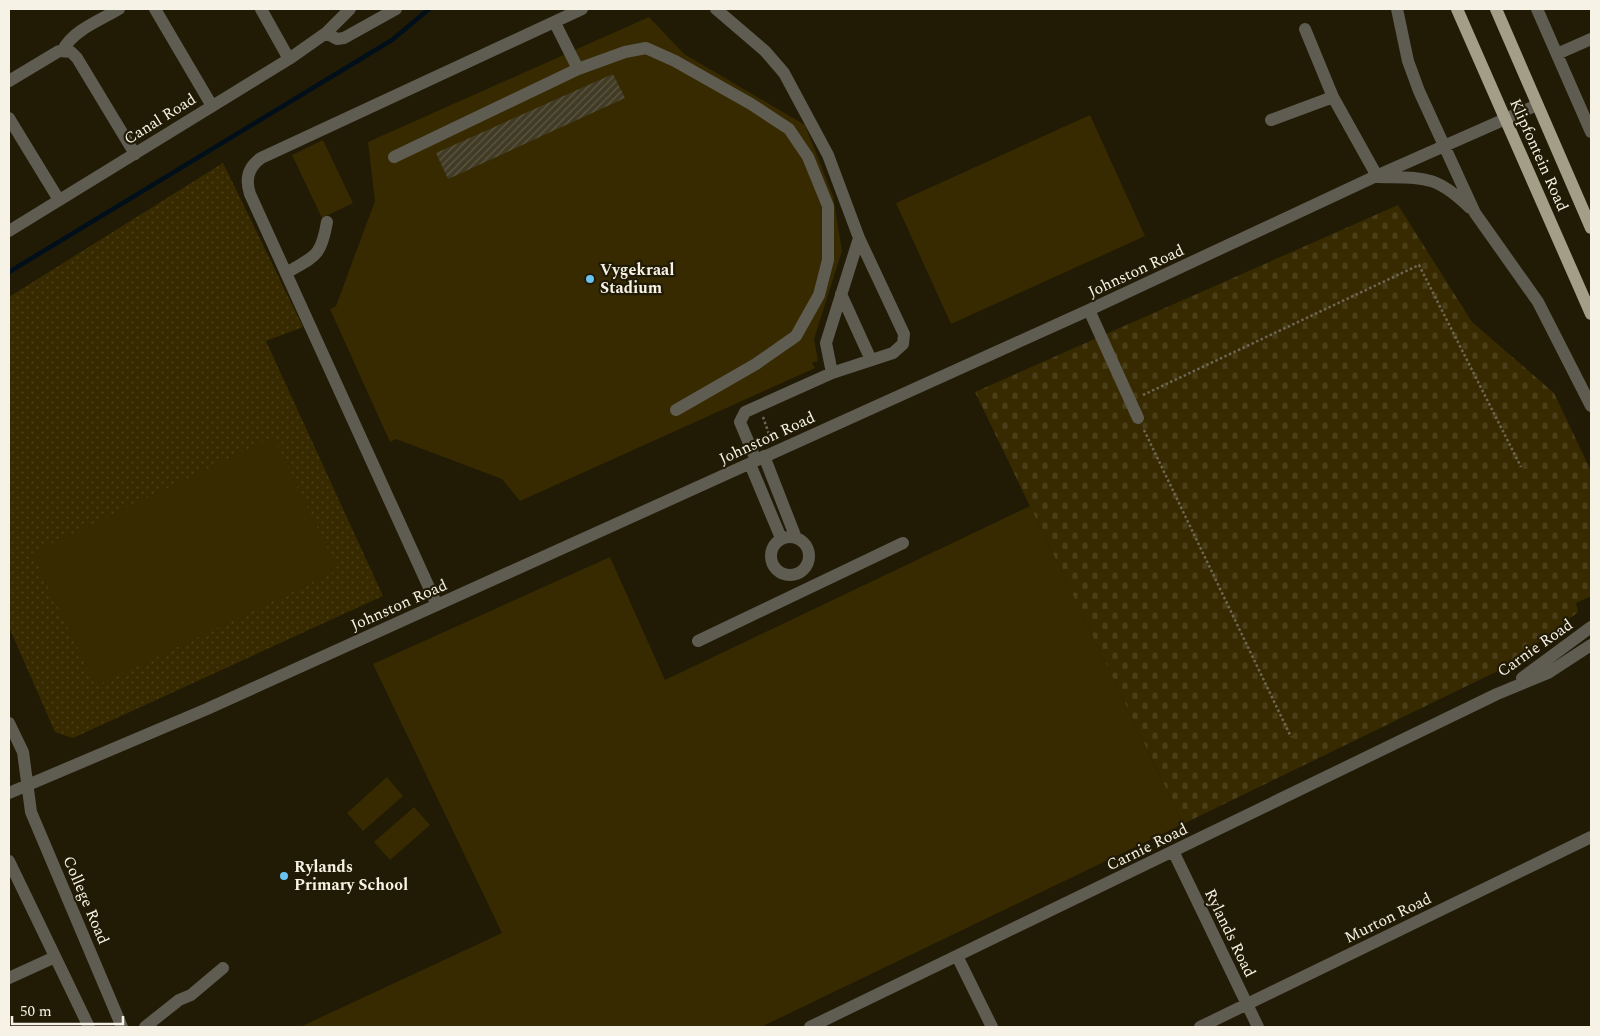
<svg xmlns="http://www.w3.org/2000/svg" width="1600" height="1036" viewBox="0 0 1600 1036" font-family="Spectral,serif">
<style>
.green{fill:url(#green-dots)}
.cemetery{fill:url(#cemetery-stones)}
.pitch{fill:#372a00}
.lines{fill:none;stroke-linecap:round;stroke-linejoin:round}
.stream{stroke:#000f19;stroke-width:4.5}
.building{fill:url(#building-hatch)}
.path{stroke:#6c6755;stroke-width:2.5;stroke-dasharray:2.5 2.5;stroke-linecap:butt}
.minor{stroke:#5f5c52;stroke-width:12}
.major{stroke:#a49d88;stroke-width:12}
.poi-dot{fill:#6bc3f2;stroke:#211b06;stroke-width:2}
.labels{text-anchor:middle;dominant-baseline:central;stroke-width:4.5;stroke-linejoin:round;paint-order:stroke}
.street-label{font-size:16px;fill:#f6f2e5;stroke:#211b06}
.poi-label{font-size:16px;font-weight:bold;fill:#f6f2e5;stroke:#211b06;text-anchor:start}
</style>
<defs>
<pattern id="green-dots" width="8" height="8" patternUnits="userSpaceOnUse" patternTransform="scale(1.25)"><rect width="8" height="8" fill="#372a00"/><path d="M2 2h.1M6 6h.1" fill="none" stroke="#4b3f19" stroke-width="1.8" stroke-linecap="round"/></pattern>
<pattern id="cemetery-stones" width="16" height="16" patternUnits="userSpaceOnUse" patternTransform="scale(1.25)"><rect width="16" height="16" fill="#372a00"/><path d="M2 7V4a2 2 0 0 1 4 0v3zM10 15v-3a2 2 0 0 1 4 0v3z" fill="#4b3f19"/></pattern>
<pattern id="building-hatch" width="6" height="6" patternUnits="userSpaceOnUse" patternTransform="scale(1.25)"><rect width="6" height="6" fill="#413b25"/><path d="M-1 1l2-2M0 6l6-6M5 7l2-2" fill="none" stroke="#5d5844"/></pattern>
</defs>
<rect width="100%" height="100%" fill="#211b06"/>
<path class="green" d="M223 163 303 327 266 341 383 596 73 738 55 732 9 627V297Z"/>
<path class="cemetery" d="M1398 205 1472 322 1554 393 1591 471V596L1576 603 1578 612 1508 666 1183 824 975 392Z"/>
<path class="pitch" d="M649 17 684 54 805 125 833 196 842 251 814 339 818 361 812 363 815 368 520 501 502 479 396 439 390 442 330 309 336 306 375 201 368 142Z
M1090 115 1145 236 951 324 896 203Z
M323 140 353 203 322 218 292 155Z
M273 437 338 570 96 686 32 553Z
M1030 506 1183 824 761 1027H300L502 933 373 664 610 557 665 680Z
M387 777 403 796 363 831 347 813Z
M414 807 430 825 390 860 374 842Z"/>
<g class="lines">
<path class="stream" d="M9 272 392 40 429 9"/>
</g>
<path class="building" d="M613 74 625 98 448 179 436 153Z"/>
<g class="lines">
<path class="path" d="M1143 395 1419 265 1521 467
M763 417 771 440
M1144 430 1291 737"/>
<path class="minor" d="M155 9 212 106
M261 9 289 59
M716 9 765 51 784 73 828 155 859 238 904 334 903 344 893 353 832 373 745 412 740 422 756 460
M1397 9 1408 61 1419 91 1475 213 1538 302 1591 406
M1537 9 1591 132
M555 23 578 69
M1305 29 1333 97 1377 176
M326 33 337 39 344 38 396 9
M63 50C73 30 101 20 119 9
M1557 54 1591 39
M9 81 59 51 71 52 77 58 135 154
M9 118 59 200
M1271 120 1333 97
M394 157 578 69 625 52 646 48 675 61 751 104 789 129 808 157 828 206V260L819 295 796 336 756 364 676 410
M1377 177C1424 178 1435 174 1470 208
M9 231 289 59 326 33 350 9
M286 273C315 256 321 257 327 222
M841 294 871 360
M1089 310 1138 418
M832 373 826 343 859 238
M764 456 796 538
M750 464 781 538
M771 556a19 19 0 1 1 38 0a19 19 0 1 1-38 0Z
M437 605 250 194C245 179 248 167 261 158L582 9
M698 641 903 543
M1522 678 1591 627
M9 723 23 752 31 812 122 1027
M9 793 207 709 1089 310 1374 177 1537 105
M1174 853 1258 1027
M9 861 89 1027
M957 956 992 1027
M9 978 55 957
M145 1027 179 1000 191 995 223 968
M810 1027 1497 694 1548 673 1591 645
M1200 1027 1591 837"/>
<path class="major" d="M1457 9 1591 314
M1496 9 1591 228"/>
</g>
<g class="poi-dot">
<circle cx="590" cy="279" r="5"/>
<circle cx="284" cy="876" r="5"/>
</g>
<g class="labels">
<g class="street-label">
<text transform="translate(160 119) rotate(-32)">Canal Road</text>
<text transform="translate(1539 155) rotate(66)">Klipfontein Road</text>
<text transform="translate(1136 271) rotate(-25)">Johnston Road</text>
<text transform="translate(767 438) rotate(-25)">Johnston Road</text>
<text transform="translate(399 605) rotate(-24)">Johnston Road</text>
<text transform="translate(1535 648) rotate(-35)">Carnie Road</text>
<text transform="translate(1147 847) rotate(-26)">Carnie Road</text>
<text transform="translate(86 900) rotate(67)">College Road</text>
<text transform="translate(1388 918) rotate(-26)">Murton Road</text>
<text transform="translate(1230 933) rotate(64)">Rylands Road</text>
</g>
<g class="poi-label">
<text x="600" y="270">Vygekraal<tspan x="600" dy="18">Stadium</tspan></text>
<text x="294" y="867">Rylands<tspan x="294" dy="18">Primary School</tspan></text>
</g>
</g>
<rect width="1600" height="1036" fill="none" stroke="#f6f2e5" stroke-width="20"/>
<path d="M12 1016v8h111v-8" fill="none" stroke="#f6f2e5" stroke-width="2.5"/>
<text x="20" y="1016" font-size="15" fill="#f6f2e5" stroke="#211b06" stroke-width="4" paint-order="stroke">50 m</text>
</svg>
